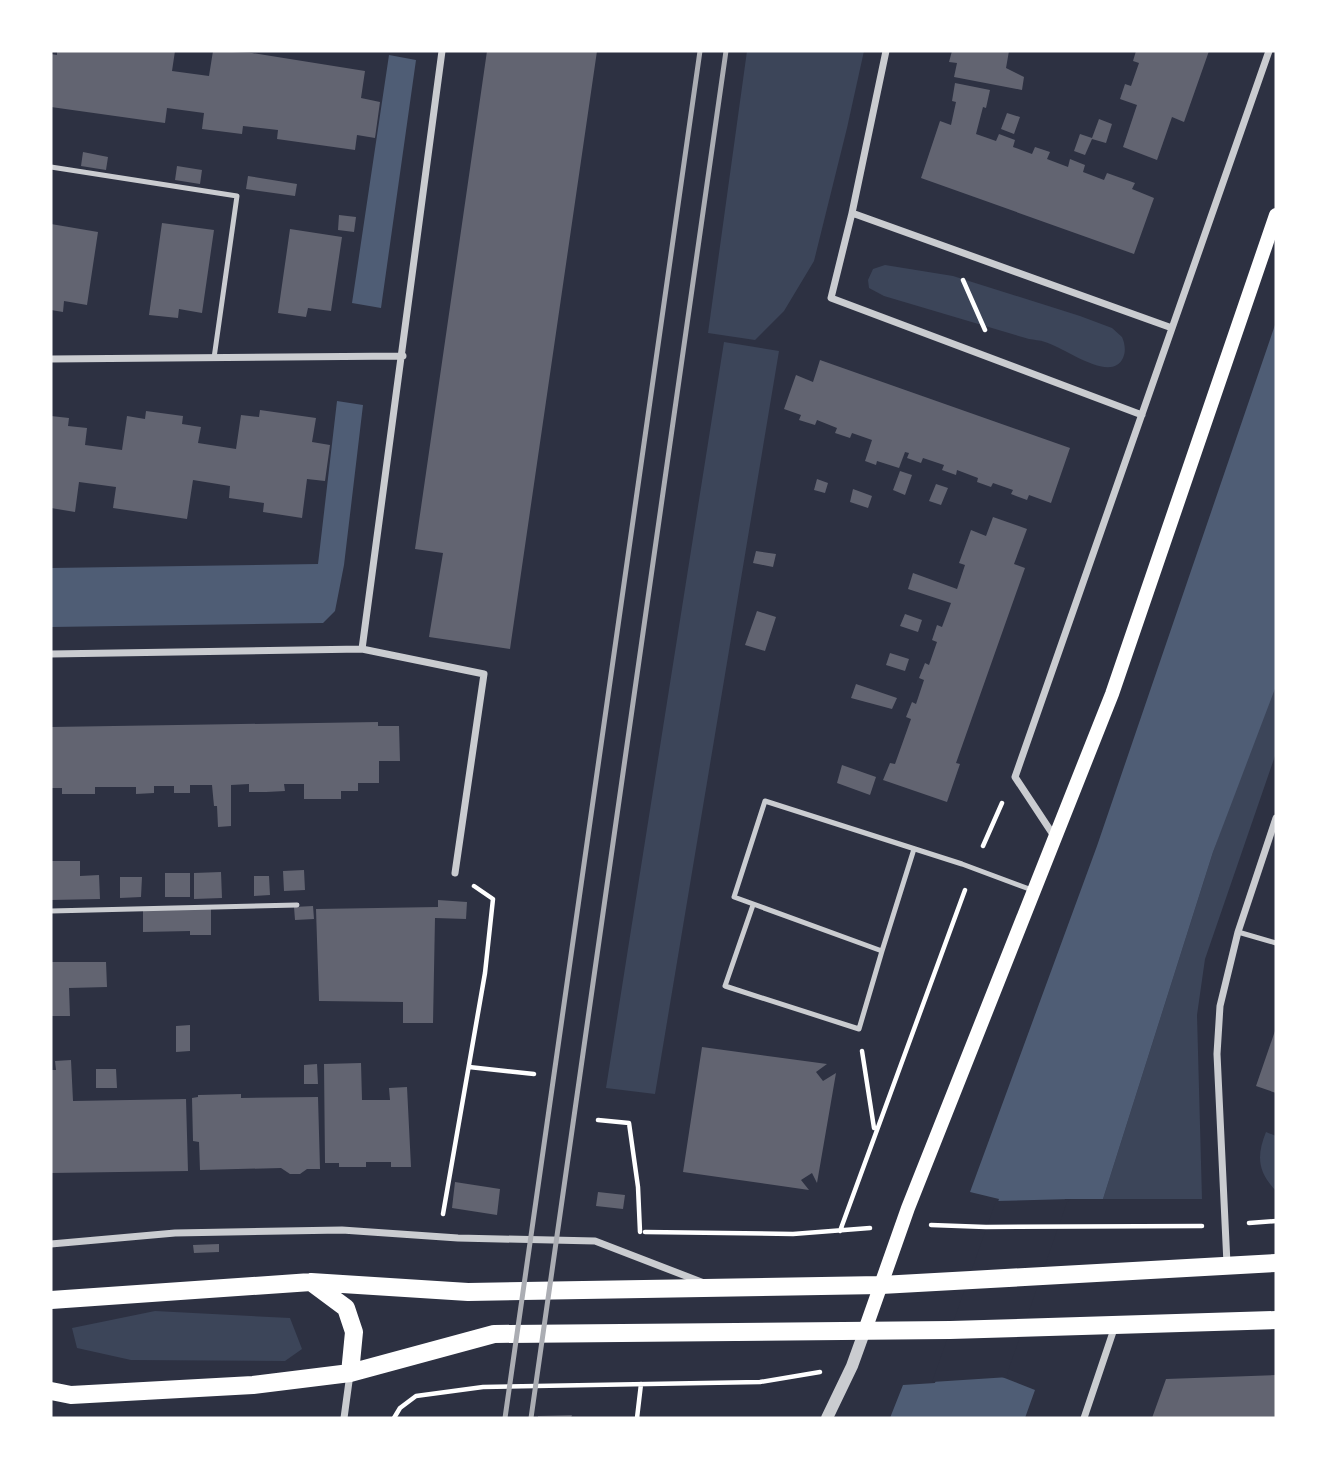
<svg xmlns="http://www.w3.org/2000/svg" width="1327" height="1469" viewBox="0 0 1327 1469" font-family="'Archivo Narrow',sans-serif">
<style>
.green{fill:#3c4559}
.water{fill:#4f5d75}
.pier{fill:#2d3142}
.building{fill:#626471}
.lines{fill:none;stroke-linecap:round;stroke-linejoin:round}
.path{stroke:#fff;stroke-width:4.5}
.service{stroke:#caccd0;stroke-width:5}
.minor{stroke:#caccd0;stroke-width:7}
.tertiary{stroke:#caccd0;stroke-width:12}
.secondary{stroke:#fff;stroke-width:14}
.primary{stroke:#fff;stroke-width:18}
.rail{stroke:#abadb3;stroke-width:5}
</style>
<rect width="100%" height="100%" fill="#2d3142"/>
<path class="green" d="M747 51H864L847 128 814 261 784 311 755 340 708 333Z
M885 265 953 276 1080 316 1112 328 1122 337C1125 344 1126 351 1123 358 1111 384 1064 347 1045 342 1040 340 1034 340 1029 339L884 296 869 288 868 280 873 269Z
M724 342 779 351 655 1094 606 1088Z
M1276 675V753L1205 959 1197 1015 1202 1199H1103L1213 852Z
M1266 1132 1276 1136V1191C1258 1172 1256 1157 1266 1132Z
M155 1311 290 1318 302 1349 285 1361 131 1360 77 1348 72 1328Z"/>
<path class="water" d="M389 55 416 60 381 308 352 303Z
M1276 322V686L1213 852 1103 1199H1065L1002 1377 1035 1390 1025 1418H890L903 1385 935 1383 999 1199 970 1192 1097 846Z
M337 401 363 405 344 565 335 611 323 623 51 627V568L318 564Z"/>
<path class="pier" d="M1071 1199 1067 1202 1007 1374 1009 1377 932 1382 996 1201Z"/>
<path class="building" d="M57 51H175L172 71 209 76 213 51 252 53 365 71 361 98 380 102 375 138 357 135 355 150 277 139 278 130 243 126 242 134 202 129 204 113 167 108 165 123 51 107V54L57 55Z
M487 51H597L510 649 429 637 443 553 415 549Z
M952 51H1009L1006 68 1024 77 1022 90 954 77 957 63 949 62Z
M1136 51H1209L1184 122 1172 117 1157 160 1123 147 1137 105 1120 99 1125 84 1131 86 1139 63 1133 61Z
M955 83 990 90 986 108 983 107 976 134 996 141 999 134 1015 140 1013 147 1032 154 1035 147 1050 152 1047 159 1068 167 1070 159 1085 165 1083 172 1104 180 1107 173 1135 183 1132 189 1154 198 1134 254 921 178 940 121 951 125 956 102 952 101Z
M1007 113 1020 117 1014 134 1001 129Z
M1099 119 1112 124 1106 143 1092 139 1085 155 1074 151 1080 134 1092 138Z
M83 152 108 157 106 170 81 166Z
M177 166 202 170 200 184 175 180Z
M248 176 297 184 295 196 246 189Z
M339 215 356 217 354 232 338 230Z
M162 223 214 230 202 313 179 309 178 318 149 315Z
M51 224 98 232 87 305 64 301 63 312 51 310Z
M290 229 342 237 331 311 308 308 306 317 278 313Z
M820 360 1070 448 1051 503 1029 495 1027 500 1011 494 1013 490 993 483 991 487 977 482 978 478 957 470 956 475 942 470 944 465 923 458 921 463 907 458 909 453 905 452 899 468 877 461 876 465 865 461 872 440 852 433 850 438 835 433 837 428 817 420 815 425 799 420 801 415 784 409 796 375 813 382Z
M260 410 316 418 312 442 330 445 325 481 307 479 302 518 263 512 264 503 229 498 230 486 193 480 187 519 113 508 116 487 79 482 75 512 51 508V416L69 418 68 426 87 428 85 445 122 450 127 416 145 419 146 411 183 416 182 424 201 427 198 443 236 449 241 415 259 417Z
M900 471 912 475 905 495 893 490Z
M817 479 828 483 825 493 814 490Z
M936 484 948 488 941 505 929 501Z
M853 489 872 496 868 508 850 502Z
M993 517 1027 529 1014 564 1025 568 956 763 960 764 947 802 883 780 890 763 895 764 911 719 906 717 912 702 916 704 924 680 919 678 925 663 929 665 937 642 932 640 937 625 942 627 951 603 908 589 913 573 957 589 965 565 959 563 971 530 986 536Z
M756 551 776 554 773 567 753 563Z
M757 611 776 617 765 651 745 645Z
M905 614 922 620 918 632 900 626Z
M890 653 909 659 905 671 886 665Z
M856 684 897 698 892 709 851 698Z
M378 722V726H399L400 761H379V783H358V791H341V799H304V784H284L285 791 266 792H249V784L231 785V826L218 827 217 806H214L212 785H190V793H174V786H154V793L136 794V787H95V794H62V788H51V727Z
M842 765 876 777 870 795 837 783Z
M51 861H80V876L99 875 100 899 51 900Z
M304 870 305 890 284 891 283 871Z
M221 872 222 898 194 899V873Z
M165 873H190V897H165Z
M254 876H269L270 895 254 896Z
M120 877H142L141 897 120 898Z
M438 900 467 902 466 919 435 918 433 1023H403V1002L319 1001 316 909 438 907Z
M313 906 314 919 295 920 294 907Z
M211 908V935H190V931L143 932V909Z
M51 962H106L107 987 69 988 70 1016H51Z
M190 1025V1051L176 1052V1026Z
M1276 1028V1093L1256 1086Z
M702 1047 827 1064 816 1072 823 1081 836 1073 817 1183 812 1173 801 1180 809 1190 683 1172Z
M71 1060 73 1101 186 1099 188 1171 51 1173V1070H56L55 1061Z
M361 1063 362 1100H390L389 1088 407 1087 411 1167H391V1162H366V1167H339V1163H325L324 1064Z
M317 1064 318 1084H304V1065Z
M96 1069H116L117 1088H96Z
M241 1094V1098L318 1097 320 1169H307L300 1174H290L281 1168 200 1170 199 1142 193 1141 192 1098 198 1097V1095Z
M455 1182 500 1189 497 1215 452 1208Z
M598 1192 625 1195 623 1209 596 1206Z
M219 1244V1252L194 1253 193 1245Z
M1276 1375V1418H1152L1166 1379Z
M572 1415 571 1418H538V1416Z"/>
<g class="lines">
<path class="path" d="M963 280 985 330
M983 846 1002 803
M862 1051 874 1128
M469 1067 534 1074
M598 1120 629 1123 638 1187 640 1232
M443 1214 485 973 493 899 474 886
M1249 1223 1276 1221
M931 1225 986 1227 1202 1226
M840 1231 965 890
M645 1232 793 1234 870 1228
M394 1418 400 1408 416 1396 483 1387 760 1382 820 1372
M637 1418 641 1384"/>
<path class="service" d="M51 167 237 196 214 358
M914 849 882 951 734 897 765 801 962 864 1032 890
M753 905 725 986 859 1029 882 951
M51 911 297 905
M1238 932 1276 943"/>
<path class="minor" d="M852 213 886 51
M51 359 403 356
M1142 415 831 298 852 213 1172 328
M362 649 442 51
M51 654 362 649 484 674 455 873
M1054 836 1015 777 1269 51
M51 1244 175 1233 342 1230 458 1238 595 1241 704 1283
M1227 1264 1217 1054 1220 1006 1238 932 1276 818
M344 1418 350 1374
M1084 1418 1115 1326"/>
<path class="tertiary" d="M827 1418 852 1366 865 1330"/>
<path class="secondary" d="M865 1330 908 1208 1112 694 1276 215"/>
<path class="primary" d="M311 1282 346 1308 354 1332 350 1373
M51 1300 311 1282 468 1292 881 1285 1276 1263
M51 1391 71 1395 253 1385 350 1373 494 1334 950 1330 1276 1320"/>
<path class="rail" d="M505 1418 700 51
M531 1418 726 51"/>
</g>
<rect width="1327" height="1469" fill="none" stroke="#ffffff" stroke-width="105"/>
</svg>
